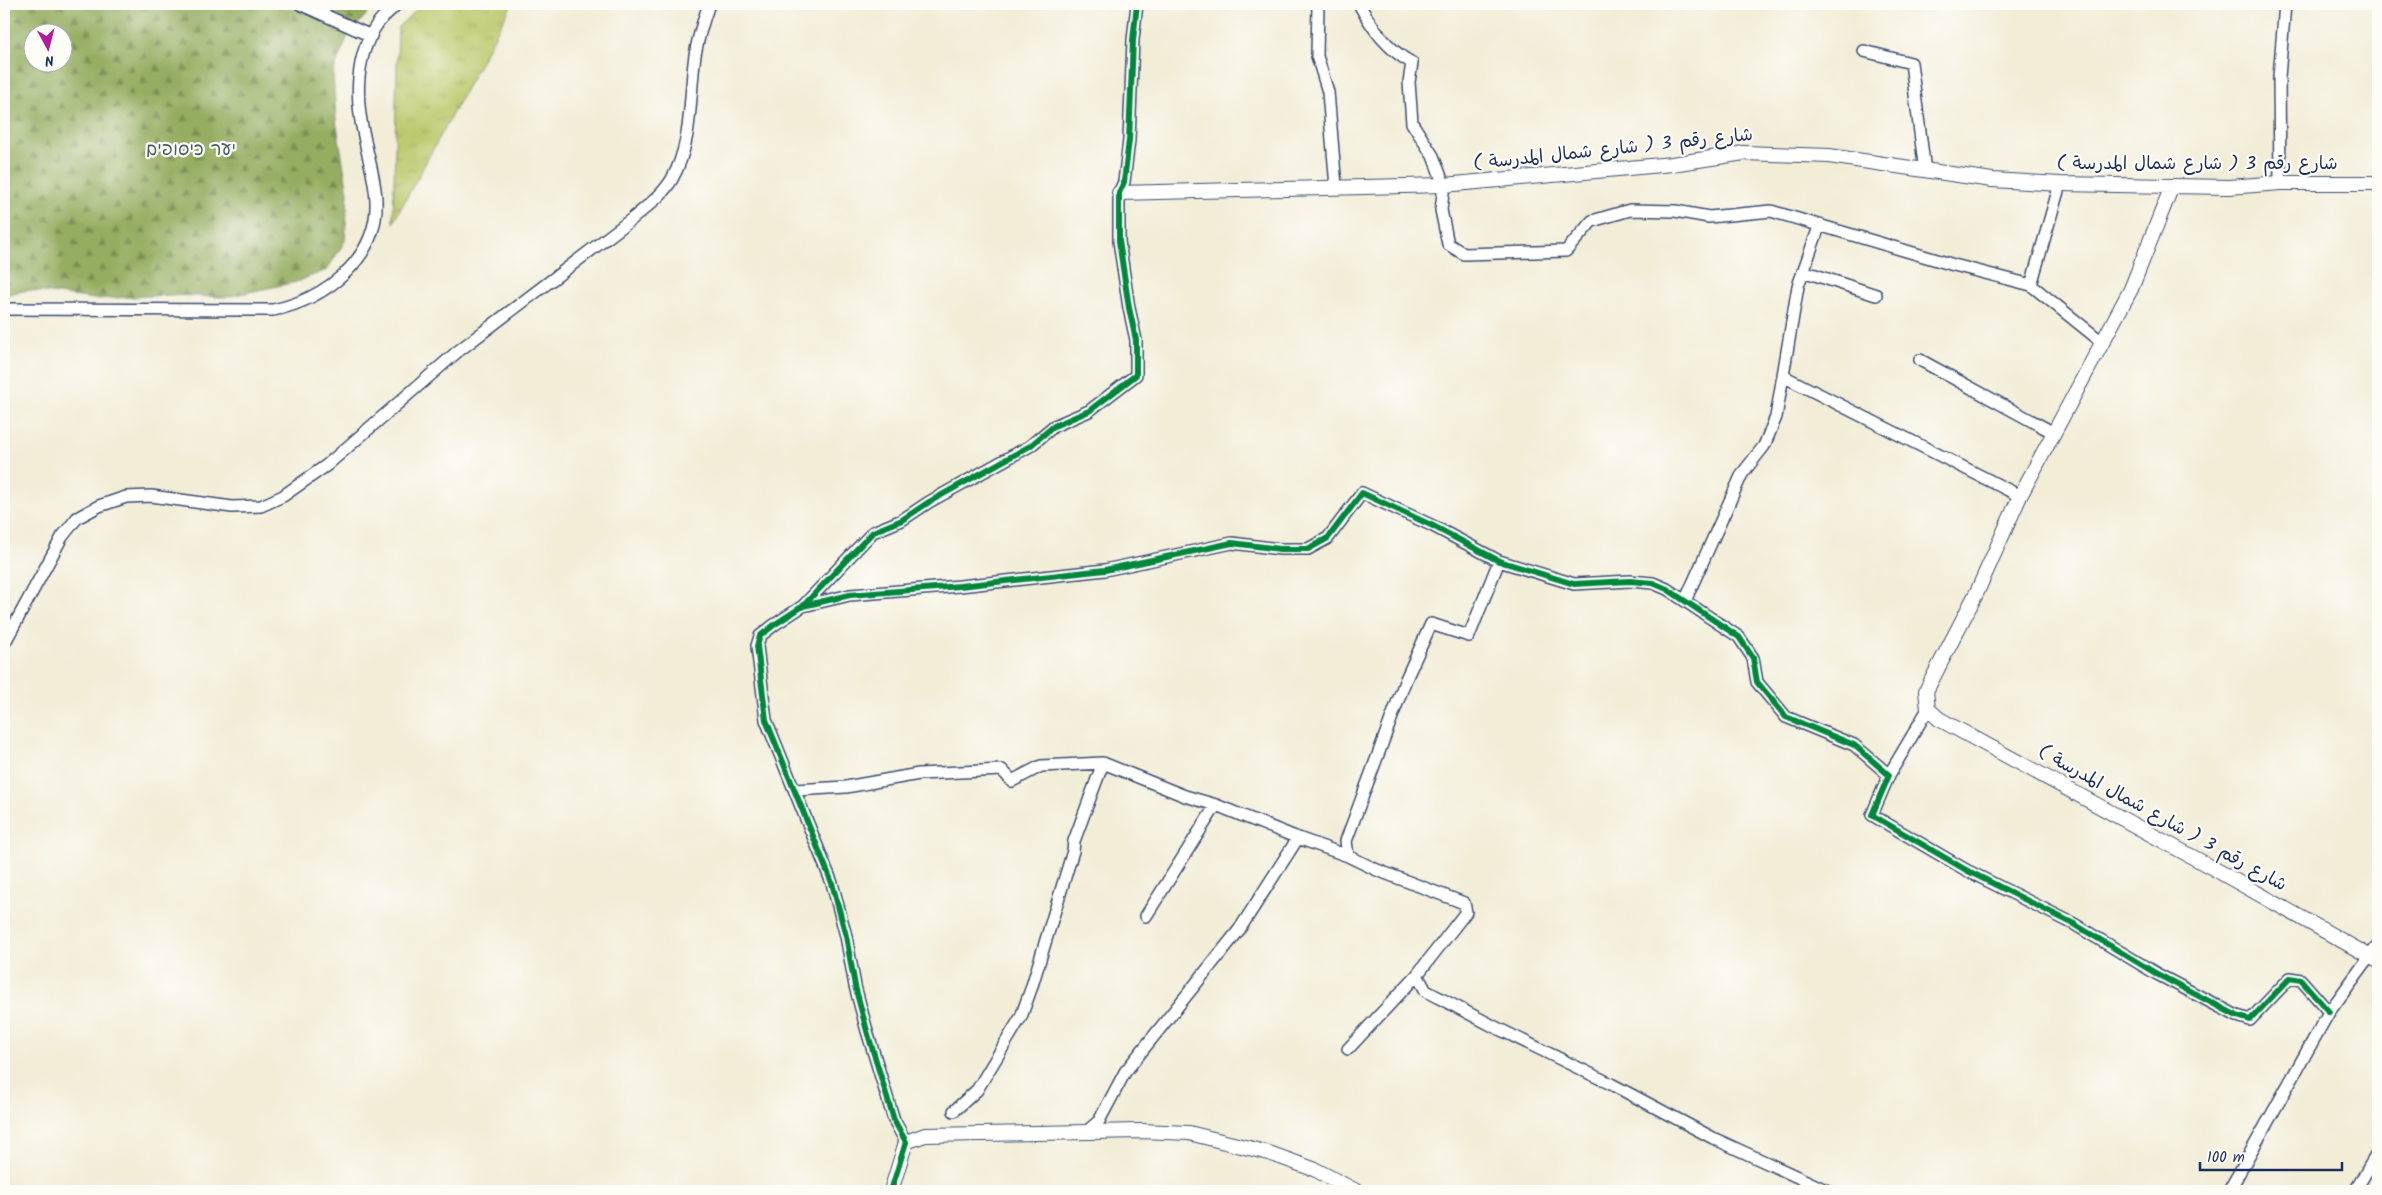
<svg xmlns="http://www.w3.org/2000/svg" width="2382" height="1195" viewBox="0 0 2382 1195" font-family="Kalam,'Playpen Sans Arabic','Playpen Sans Hebrew',sans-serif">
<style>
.grass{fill:url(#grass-tufts);stroke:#6b7c65}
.forest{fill:url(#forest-firs);stroke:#586e5f;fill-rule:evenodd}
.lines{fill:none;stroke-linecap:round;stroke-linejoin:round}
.minor-casing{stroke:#3b4c70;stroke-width:14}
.tertiary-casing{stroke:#3b4c70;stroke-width:16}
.minor{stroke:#fff;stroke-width:11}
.tertiary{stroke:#fff;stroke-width:14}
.cycleway-casing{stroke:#fdfcf7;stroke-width:9}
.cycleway{stroke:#00873e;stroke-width:6}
.labels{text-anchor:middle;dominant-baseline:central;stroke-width:4.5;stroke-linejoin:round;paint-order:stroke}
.park-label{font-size:18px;fill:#4b5d62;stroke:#fdfcf7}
.street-label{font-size:18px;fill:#1b2f5e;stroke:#fdfcf7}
</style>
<defs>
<pattern id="grass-tufts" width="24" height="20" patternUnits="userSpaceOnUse" patternTransform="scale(1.25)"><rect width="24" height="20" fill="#bbc96c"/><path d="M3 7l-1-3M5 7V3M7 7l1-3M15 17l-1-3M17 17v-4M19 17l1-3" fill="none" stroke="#a0ad60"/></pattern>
<pattern id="forest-firs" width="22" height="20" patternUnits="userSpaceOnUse" patternTransform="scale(1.25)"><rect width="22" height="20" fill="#94ad60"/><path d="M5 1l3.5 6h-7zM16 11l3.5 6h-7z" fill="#788d52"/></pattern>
</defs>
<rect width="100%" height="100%" fill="#fdfcf7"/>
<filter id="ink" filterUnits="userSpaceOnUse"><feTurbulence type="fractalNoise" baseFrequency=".02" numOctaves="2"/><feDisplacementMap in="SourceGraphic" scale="10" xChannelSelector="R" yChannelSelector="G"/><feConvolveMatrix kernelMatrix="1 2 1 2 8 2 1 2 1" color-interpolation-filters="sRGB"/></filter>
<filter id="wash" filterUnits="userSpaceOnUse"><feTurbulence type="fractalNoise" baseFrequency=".0096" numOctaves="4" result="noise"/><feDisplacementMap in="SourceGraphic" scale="20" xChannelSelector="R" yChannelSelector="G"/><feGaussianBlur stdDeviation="1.12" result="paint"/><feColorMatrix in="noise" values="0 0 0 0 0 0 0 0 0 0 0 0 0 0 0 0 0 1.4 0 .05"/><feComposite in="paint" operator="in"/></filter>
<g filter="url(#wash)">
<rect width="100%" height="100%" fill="#f2edd7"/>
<path class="grass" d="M423 4H512L393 223 398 27Z"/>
<path class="forest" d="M4 4H376L348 35 333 73 336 120 348 193 345 241 327 270 296 282 226 297 168 295 95 299 28 290 4 295ZM32 32H62V62H32Z"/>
</g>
<g filter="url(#ink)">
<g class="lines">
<g class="minor-casing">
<path id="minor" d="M300 4 371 36
M1318 4 1317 56 1328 92 1336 187
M1359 4C1372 28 1387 49 1412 63L1409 82 1412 123 1433 156 1444 185 1441 210 1448 244 1464 254 1566 251 1592 221 1630 210 1675 211 1709 217 1771 211 1954 265 2031 285 2102 342
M1864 51 1911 63 1925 171
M2280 183 2279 77 2285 4
M1803 271 1876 295
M2031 285 2060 184
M4 309 273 310C325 300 379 258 376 200 375 178 368 158 364 136 355 99 355 55 378 23 383 16 391 10 397 4
M1920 360 2054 433
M1783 376 2020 496
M1685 601 1742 474 1764 446 1776 417 1798 286 1820 224
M803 606 850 595 960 586 1105 570 1232 543 1280 549H1308L1328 538 1362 493 1433 526 1499 561 1574 584 1630 581 1653 583 1667 589 1739 637 1753 658 1757 682 1786 717 1854 745 1889 775 1872 815 1966 870 2074 924 2157 974 2237 1016 2250 1020 2290 978 2301 980 2329 1012
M4 644 62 537 77 518 99 506 126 497 151 496 232 507 261 506 283 496 327 465 457 352 632 219C646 207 663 195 672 179 693 142 689 96 695 55 698 38 703 21 709 4
M1889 775 1928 709
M795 790 846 787 919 774 1002 770 1012 781 1041 766 1103 763 1185 796 1216 805 1298 838 1348 856
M1146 916 1216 805
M1417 975 1426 991 1495 1027 1611 1084 1713 1138 1828 1191
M1348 1049 1417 975 1466 912 1464 903 1377 870 1348 856 1346 841 1406 679 1431 624 1469 636 1499 561
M954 1111 977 1090 1021 1017 1031 989 1073 851 1074 841 1103 763
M1086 1132 1099 1121 1125 1072 1239 930 1298 838
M906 1142 894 1120 867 1031 855 986 846 936 832 883 766 720 757 646 760 636 774 625 803 606 873 532 902 520 929 502 1030 446 1054 426 1089 411 1136 375V340L1129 308 1119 241V193L1124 182 1129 140 1133 40 1137 4
M2229 1191 2329 1012 2378 945
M2355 1191 2378 1152"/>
</g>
<g class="tertiary-casing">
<path id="tertiary" d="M2172 186 2131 289 2020 496 1977 592 1926 691 1928 709 1939 719 2211 867 2378 961
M1119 193 1444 185 1672 164 1744 153 1829 156 1992 180 2060 184 2229 187 2280 183H2378
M891 1191 906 1142 925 1135 1141 1131 1189 1133 1269 1153 1316 1170 1356 1191"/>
</g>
<use href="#minor" class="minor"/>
<use href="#tertiary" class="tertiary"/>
<g class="cycleway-casing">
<path id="cycleway" d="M803 606 850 595 960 586 1105 570 1232 543 1280 549H1308L1328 538 1362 493 1433 526 1499 561 1574 584 1630 581 1653 583 1667 589 1739 637 1753 658 1757 682 1786 717 1854 745 1889 775 1872 815 1966 870 2074 924 2157 974 2237 1016 2250 1020 2290 978 2301 980 2329 1012
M891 1191 906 1142 894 1120 867 1031 855 986 846 936 832 883 766 720 757 646 760 636 774 625 803 606 873 532 902 520 929 502 1030 446 1054 426 1089 411 1136 375V340L1129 308 1119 241V193L1124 182 1129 140 1133 40 1137 4"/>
</g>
<use href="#cycleway" class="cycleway"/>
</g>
</g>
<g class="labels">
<g class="park-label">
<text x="191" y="150">יער כיסופים</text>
</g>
<g class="street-label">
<text transform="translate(1613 150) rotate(-6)">شارع رقم 3 ( شارع شمال المدرسة )</text>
<text x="2197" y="164">شارع رقم 3 ( شارع شمال المدرسة )</text>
<text transform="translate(2162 819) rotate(29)">شارع رقم 3 ( شارع شمال المدرسة )</text>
</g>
</g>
<rect width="2382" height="1195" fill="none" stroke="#fdfcf7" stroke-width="20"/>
<g transform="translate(48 48) rotate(173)"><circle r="24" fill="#fdfcf7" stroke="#a3aaba"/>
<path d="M0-4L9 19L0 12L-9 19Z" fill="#b5179e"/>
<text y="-8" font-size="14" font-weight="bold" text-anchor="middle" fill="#1b2f5e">N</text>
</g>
<path d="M2200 1162v8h142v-8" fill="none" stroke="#1b2f5e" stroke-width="2.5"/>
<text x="2207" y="1162" font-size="15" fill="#1b2f5e" stroke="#fdfcf7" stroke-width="4" paint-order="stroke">100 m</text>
</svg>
